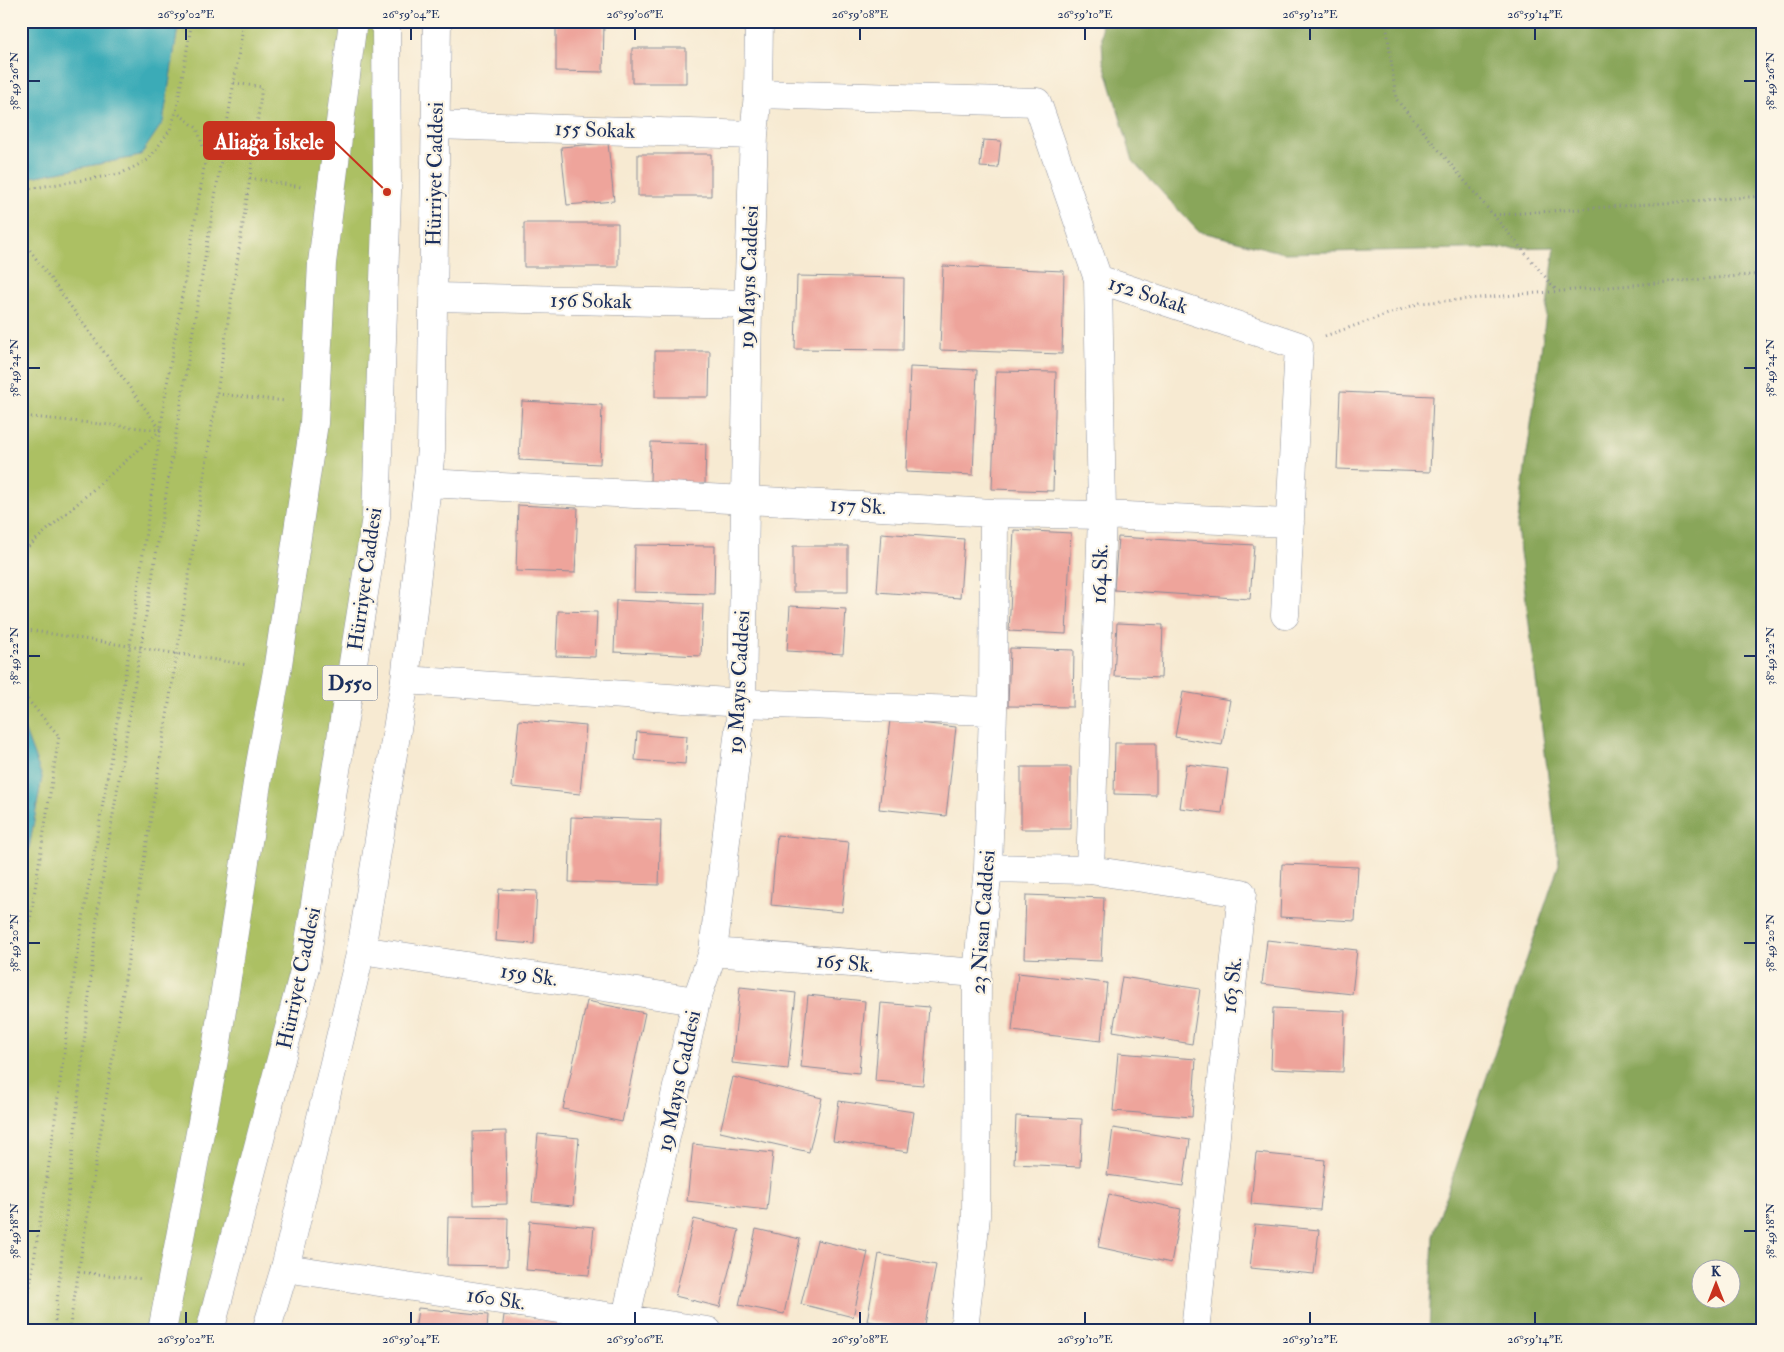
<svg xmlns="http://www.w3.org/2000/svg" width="1784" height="1352" viewBox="0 0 1784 1352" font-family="'IM FELL Double Pica',serif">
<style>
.green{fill:#acc064;stroke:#647861}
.forest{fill:#89a65a;stroke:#526a5c;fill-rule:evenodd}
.water{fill:#3aabb7;stroke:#2a6d8a}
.building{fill:#eea49b}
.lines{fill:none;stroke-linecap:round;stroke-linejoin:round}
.minor-casing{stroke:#898c98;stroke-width:29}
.highway-casing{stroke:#898c98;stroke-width:29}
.path{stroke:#898c98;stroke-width:3;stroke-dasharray:1 4;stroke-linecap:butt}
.minor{stroke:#fff;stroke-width:28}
.highway{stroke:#fff;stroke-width:28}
.ticks{fill:none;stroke:#1b2f5e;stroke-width:2}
.labels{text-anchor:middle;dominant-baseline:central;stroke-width:4.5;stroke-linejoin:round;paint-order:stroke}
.shield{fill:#fcf5e5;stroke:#5e6a86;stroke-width:1}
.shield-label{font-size:20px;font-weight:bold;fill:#1b2f5e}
.street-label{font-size:21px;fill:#1b2f5e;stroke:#fcf5e5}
.leader{fill:none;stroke:#c8321e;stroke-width:2}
.callout-dot{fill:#c8321e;stroke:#fcf5e5;stroke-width:2}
.callout{fill:#c8321e;stroke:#c8321e;stroke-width:2}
.callout-label{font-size:22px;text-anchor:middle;font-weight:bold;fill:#fff}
.neatline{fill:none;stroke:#1b2f5e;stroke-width:2}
.ticks-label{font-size:12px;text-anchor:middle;fill:#1b2f5e}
</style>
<rect width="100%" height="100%" fill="#fcf5e5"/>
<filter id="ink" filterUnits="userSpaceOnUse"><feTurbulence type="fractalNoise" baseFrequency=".02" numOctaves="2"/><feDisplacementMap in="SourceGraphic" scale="10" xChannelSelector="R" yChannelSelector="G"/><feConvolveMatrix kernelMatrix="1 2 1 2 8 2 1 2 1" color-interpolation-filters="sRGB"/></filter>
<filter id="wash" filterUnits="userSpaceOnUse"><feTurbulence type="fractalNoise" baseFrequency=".0096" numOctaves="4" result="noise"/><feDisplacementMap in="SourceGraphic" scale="20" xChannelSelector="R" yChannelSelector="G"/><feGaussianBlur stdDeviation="1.12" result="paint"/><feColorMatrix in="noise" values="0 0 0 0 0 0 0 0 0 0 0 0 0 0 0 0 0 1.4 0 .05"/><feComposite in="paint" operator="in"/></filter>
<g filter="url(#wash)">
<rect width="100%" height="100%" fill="#f7ead2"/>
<path class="green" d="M179 21H386L376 517 305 967 210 1331H21V892L42 777 21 721V179L140 156 163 121Z"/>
<path class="forest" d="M1101 21H1763V1331H1429L1433 1235 1559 864 1517 528 1555 247 1284 253 1198 231 1133 161 1103 60ZM1702 1270H1732V1300H1702Z"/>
<path class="water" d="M21 21H179L163 122 140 156 21 179Z
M21 721 42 777 21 892Z"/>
<g id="blocks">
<path class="building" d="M951 21H978V23L951 25Z
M556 23H604L603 72 556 71Z
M632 48H686V83H632Z
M983 140 1001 141 998 168 980 167Z
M608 143 614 201 567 205 561 147Z
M638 154H711V196H638Z
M524 223H618V267H524Z
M943 266 1064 271 1062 354 940 350Z
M797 276 904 278 903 350 795 349Z
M655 351H710L709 397H655Z
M910 367 977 370 973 475 906 472Z
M996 371 1056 372 1053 491 992 489Z
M1340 392 1433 396 1430 472 1337 469Z
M522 401 602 405 600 464 519 460Z
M651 442 706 444 705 484 650 482Z
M518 505 578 508 575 573 516 571Z
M1014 530 1071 533 1066 634 1009 631Z
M881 533 964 539 960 598 877 592Z
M1118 537 1254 545 1250 599 1114 590Z
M635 545 715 546 714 594 634 592Z
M793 546H848V592H793Z
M616 600 703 604 701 656 614 652Z
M790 606 846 609 843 654 787 651Z
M558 611 597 612 595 657 556 656Z
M1117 623 1163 625 1161 678 1114 676Z
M1010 648 1074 650 1073 707 1008 706Z
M1183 692 1230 700 1222 745 1175 737Z
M519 720 586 726 580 794 512 787Z
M890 720 956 727 946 816 879 809Z
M637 732 687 736 685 764 635 760Z
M1115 743H1156V795L1114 794Z
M1186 764 1228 769 1222 813 1180 808Z
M1021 767H1071V829H1021Z
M571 817 661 820 659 885 569 882Z
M777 835 849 842 842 912 771 905Z
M1282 864 1358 867 1355 921 1280 917Z
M499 889 537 891 534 944 496 941Z
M1026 895 1104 898 1101 961 1024 958Z
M1267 940 1357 950 1352 994 1262 984Z
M1018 973 1107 983 1101 1041 1012 1031Z
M1122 977 1200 989 1192 1044 1113 1031Z
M740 987 796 993 788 1069 732 1063Z
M808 995 865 1001 859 1073 801 1067Z
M587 1001 645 1013 622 1122 563 1109Z
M881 1003 929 1007 923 1085 875 1081Z
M1273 1008 1345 1011 1343 1072 1271 1069Z
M1118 1053 1196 1059 1192 1117 1113 1111Z
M733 1077 822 1098 809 1152 720 1132Z
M839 1101 914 1112 908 1152 833 1141Z
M1016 1116 1082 1119 1080 1167 1014 1164Z
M1113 1128 1190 1140 1183 1186 1107 1175Z
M506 1131 507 1204 474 1205 473 1132Z
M538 1134 579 1138 573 1206 532 1202Z
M693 1144 773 1153 767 1210 687 1201Z
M1256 1153 1325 1160 1320 1210 1251 1204Z
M1109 1194 1181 1209 1171 1263 1098 1247Z
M448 1217 508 1218 507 1266 447 1265Z
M694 1219 739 1230 720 1307 675 1296Z
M530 1221 594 1227 589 1275 526 1270Z
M1255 1224 1319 1230 1314 1274 1250 1268Z
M756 1229 800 1239 784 1314 739 1305Z
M817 1240 868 1252 853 1317 801 1304Z
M879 1254 936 1265 924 1331 867 1321Z
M418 1308 488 1315 487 1331H415Z
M504 1315 575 1324 574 1331H502Z"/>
</g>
</g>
<g filter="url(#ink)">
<use href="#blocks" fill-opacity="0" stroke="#898c98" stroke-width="1"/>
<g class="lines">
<g class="minor-casing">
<path id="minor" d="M758 94 1037 102 1098 279 1299 346 1285 615
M435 125 754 135
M434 297 748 304
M427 483 994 513 1102 515 1290 523
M405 680 742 703 993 711
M988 868 1090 870 1242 893 1195 1331
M1090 870 1102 515 1098 279
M361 950 696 1001
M713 952 977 973
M285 1268 708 1331
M162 1331 216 1049 260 764 277 671 314 423 322 263 353 21
M623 1331 696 1001 713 952 742 703 748 304 754 135 758 94 759 21
M964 1331 976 1216 977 973 988 868 993 711 994 513"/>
</g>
<g class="highway-casing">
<path id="highway" d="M210 1331 305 967 376 517 387 192 386 21
M266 1331 285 1268 361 950 405 680 431 450 437 21"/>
</g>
<path class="path" d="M1386 21 1396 99 1557 291
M234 83 262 87 250 178 301 187
M21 190 120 174 148 160 170 130 176 112 192 21
M1494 215 1763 196
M21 238 160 429
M1325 336 1420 303 1763 274
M217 394 286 401
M21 416 160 430
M21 553 161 430
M21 629 248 665
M21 692 59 736 21 978
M79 1272 143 1279
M23 1331 50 1157 78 947 129 652 167 384 206 156 197 128 176 112
M54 1331 99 900 244 21
M69 1331 177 653 250 178"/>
<use href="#minor" class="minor"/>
<use href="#highway" class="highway"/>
</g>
</g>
<path class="ticks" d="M186 28V40M411 28V40M635 28V40M860 28V40M1085 28V40M1310 28V40M1535 28V40M28 81H40M1744 81H1756M28 368H40M1744 368H1756M28 656H40M1744 656H1756M28 943H40M1744 943H1756M28 1231H40M1744 1231H1756M186 1312V1324M411 1312V1324M635 1312V1324M860 1312V1324M1085 1312V1324M1310 1312V1324M1535 1312V1324"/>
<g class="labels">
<rect class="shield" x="322.5" y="665.5" width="55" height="35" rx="4"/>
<g class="shield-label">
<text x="350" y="683">D550</text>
</g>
<g class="street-label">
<text transform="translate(595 130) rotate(2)">155 Sokak</text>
<text transform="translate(435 174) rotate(-89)">Hürriyet Caddesi</text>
<text transform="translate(749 277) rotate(-88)">19 Mayıs Caddesi</text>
<text transform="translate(1148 295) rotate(18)">152 Sokak</text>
<text transform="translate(591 301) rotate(1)">156 Sokak</text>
<text transform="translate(858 506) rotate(3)">157 Sk.</text>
<text transform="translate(1100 574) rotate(-88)">164 Sk.</text>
<text transform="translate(365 579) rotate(-82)">Hürriyet Caddesi</text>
<text transform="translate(739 682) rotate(-87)">19 Mayıs Caddesi</text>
<text transform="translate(983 922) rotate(-86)">23 Nisan Caddesi</text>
<text transform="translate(845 963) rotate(5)">165 Sk.</text>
<text transform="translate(529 975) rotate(9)">159 Sk.</text>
<text transform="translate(299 978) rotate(-78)">Hürriyet Caddesi</text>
<text transform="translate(1232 985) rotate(-84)">163 Sk.</text>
<text transform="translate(679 1081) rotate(-78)">19 Mayıs Caddesi</text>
<text transform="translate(496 1299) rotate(8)">160 Sk.</text>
</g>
</g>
<path class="leader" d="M387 192L334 141"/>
<circle class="callout-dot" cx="387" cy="192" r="5"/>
<rect class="callout" x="204" y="122" width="130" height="37" rx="5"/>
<g class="callout-label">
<text x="269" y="149">Aliağa İskele</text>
</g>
<rect width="1784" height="1352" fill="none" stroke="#fcf5e5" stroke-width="55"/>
<g transform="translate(1716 1284)"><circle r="24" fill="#fcf5e5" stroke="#a2a6af"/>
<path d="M0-4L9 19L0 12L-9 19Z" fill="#c8321e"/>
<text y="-8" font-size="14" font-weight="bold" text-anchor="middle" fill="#1b2f5e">K</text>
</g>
<rect x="28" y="28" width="1728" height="1296" class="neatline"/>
<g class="ticks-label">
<text x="186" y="18">26°59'02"E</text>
<text x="411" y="18">26°59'04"E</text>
<text x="635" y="18">26°59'06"E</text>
<text x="860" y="18">26°59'08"E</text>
<text x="1085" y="18">26°59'10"E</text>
<text x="1310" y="18">26°59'12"E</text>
<text x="1535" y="18">26°59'14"E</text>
<text transform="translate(14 81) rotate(-90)" y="4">38°49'26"N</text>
<text transform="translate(1770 81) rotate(-90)" y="4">38°49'26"N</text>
<text transform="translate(14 368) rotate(-90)" y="4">38°49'24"N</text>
<text transform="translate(1770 368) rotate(-90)" y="4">38°49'24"N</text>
<text transform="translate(14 656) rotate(-90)" y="4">38°49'22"N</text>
<text transform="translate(1770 656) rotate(-90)" y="4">38°49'22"N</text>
<text transform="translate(14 943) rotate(-90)" y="4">38°49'20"N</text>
<text transform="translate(1770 943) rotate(-90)" y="4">38°49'20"N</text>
<text transform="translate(14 1231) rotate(-90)" y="4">38°49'18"N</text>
<text transform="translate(1770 1231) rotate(-90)" y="4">38°49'18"N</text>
<text x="186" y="1343">26°59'02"E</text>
<text x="411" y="1343">26°59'04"E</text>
<text x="635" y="1343">26°59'06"E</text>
<text x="860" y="1343">26°59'08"E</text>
<text x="1085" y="1343">26°59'10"E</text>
<text x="1310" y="1343">26°59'12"E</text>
<text x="1535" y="1343">26°59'14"E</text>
</g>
</svg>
